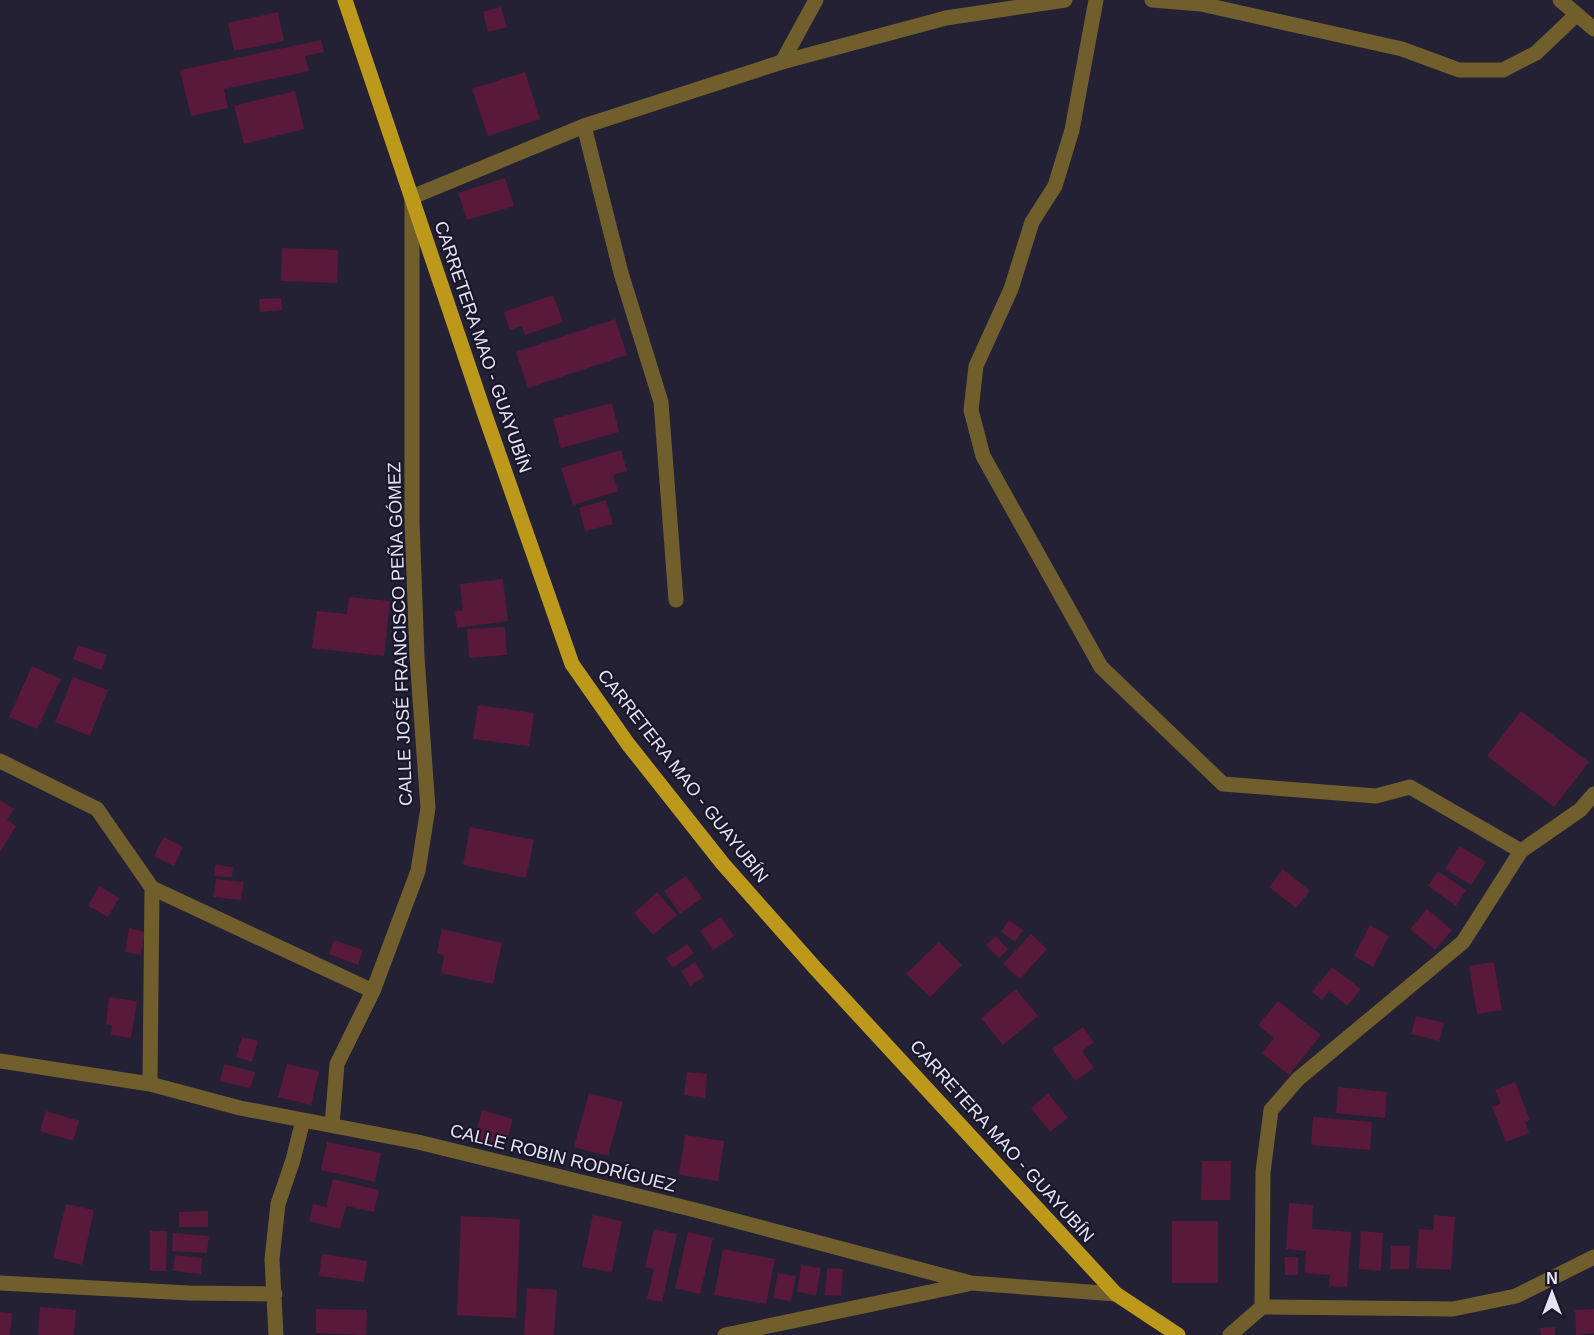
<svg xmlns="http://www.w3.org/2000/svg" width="1594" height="1335" viewBox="0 0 1594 1335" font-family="Arial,sans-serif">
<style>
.building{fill:#58193a}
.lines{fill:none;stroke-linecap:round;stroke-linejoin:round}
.minor{stroke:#705f2d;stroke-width:15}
.major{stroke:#bc991a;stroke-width:15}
.labels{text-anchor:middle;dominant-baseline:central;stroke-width:4.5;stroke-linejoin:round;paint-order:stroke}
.street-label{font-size:18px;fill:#e6e4f2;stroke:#1a172a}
</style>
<rect width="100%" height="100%" fill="#242135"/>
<path class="building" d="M501 7 507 27 488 32 483 12Z
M278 12 284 41 234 51 228 23Z
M321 40 324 52 305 56 309 71 224 89 228 108 191 116 180 70Z
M525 72 540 119 488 136 472 89Z
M295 91 304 129 244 144 234 106Z
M505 178 514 206 467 220 458 193Z
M282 248 338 250 337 283 281 281Z
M553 295 563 322 525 335 522 326 510 330 504 312Z
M281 298 282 310 260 312 259 299Z
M615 319 627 355 528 388 516 352Z
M612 403 619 432 561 448 553 419Z
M621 450 627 471 613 475 618 491 573 505 561 468Z
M606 500 613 524 585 531 579 508Z
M503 579 508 621 457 628 455 611 463 610 460 584Z
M349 597 390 601 384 656 312 648 317 611 347 614Z
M505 627 507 655 469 658 467 629Z
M78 645 107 655 101 670 73 659Z
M32 666 61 679 37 729 9 717Z
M73 677 108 690 90 736 55 722Z
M478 705 534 713 529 746 473 739Z
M1521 711 1589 762 1554 807 1487 756Z
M0 800 14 809 7 820 16 826 0 852Z
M470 827 534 840 526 878 463 865Z
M164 837 183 847 174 866 154 856Z
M1459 846 1486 862 1471 885 1445 869Z
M215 865 233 867 232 877 214 876Z
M1283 869 1310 891 1296 908 1269 887Z
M1438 871 1466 890 1456 906 1428 886Z
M686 876 702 898 680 914 664 891Z
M216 879 244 882 241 900 213 897Z
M99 886 119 898 108 917 88 906Z
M657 892 677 915 653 935 634 913Z
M1427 909 1452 930 1435 950 1410 929Z
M721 917 734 936 713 950 700 931Z
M1009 920 1023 930 1015 942 1001 932Z
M1370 925 1389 936 1373 967 1354 956Z
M129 928 145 932 141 955 125 952Z
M442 929 502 943 493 984 441 973 444 955 437 953Z
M1031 934 1047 949 1020 979 1003 964Z
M996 936 1008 949 999 958 986 945Z
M334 940 363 950 358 965 329 954Z
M939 942 962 965 930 997 906 974Z
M687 944 694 953 673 968 666 958Z
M695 962 704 977 690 986 681 971Z
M1494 962 1502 1010 1477 1014 1469 966Z
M1332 967 1361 989 1347 1006 1329 991 1322 1000 1312 992Z
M1016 989 1038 1016 1003 1045 981 1018Z
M109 997 137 1001 131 1038 111 1035 112 1025 106 1024Z
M1278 1001 1321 1035 1289 1075 1262 1053 1274 1038 1258 1025Z
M1416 1016 1444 1023 1439 1041 1411 1034Z
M1083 1027 1094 1042 1082 1051 1094 1068 1075 1081 1052 1049Z
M242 1037 258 1041 252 1062 236 1057Z
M224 1064 255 1072 250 1088 220 1081Z
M287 1064 319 1071 311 1105 278 1097Z
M687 1072 707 1074 705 1098 684 1095Z
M1515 1082 1530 1120 1525 1122 1529 1133 1506 1142 1492 1107 1501 1103 1495 1090Z
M1338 1087 1387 1092 1385 1118 1336 1113Z
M589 1093 623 1102 608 1156 574 1147Z
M1048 1093 1068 1118 1050 1132 1031 1108Z
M482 1110 513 1119 505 1148 474 1140Z
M46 1111 79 1121 73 1141 40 1131Z
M1313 1117 1372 1122 1370 1150 1311 1145Z
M685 1135 724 1141 718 1181 679 1175Z
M327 1142 381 1153 375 1182 321 1170Z
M1202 1161H1231L1230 1200H1201Z
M333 1179 379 1190 374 1212 346 1206 340 1229 309 1221 313 1204 326 1207Z
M1289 1203 1313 1205 1312 1229 1351 1232 1347 1287 1329 1286 1330 1275 1305 1273 1306 1251 1286 1249Z
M66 1204 94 1210 82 1265 53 1258Z
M208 1211V1227H179V1212Z
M593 1215 622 1221 612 1272 582 1267Z
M1434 1215 1455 1217 1451 1270 1416 1268 1419 1229 1433 1230Z
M461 1216 520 1219 516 1318 457 1315Z
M1172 1221H1218V1283H1172Z
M654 1229 677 1234 662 1302 647 1299 654 1269 645 1267Z
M150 1231H167L166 1271H150Z
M1361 1231 1383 1233 1381 1271 1359 1269Z
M688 1232 713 1238 700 1294 675 1288Z
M173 1233 209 1236 207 1253 172 1251Z
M1391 1246H1410L1409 1269H1390Z
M723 1249 775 1259 766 1304 714 1295Z
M322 1254 367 1261 364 1282 319 1276Z
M175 1255 202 1258 201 1274 173 1271Z
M1285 1257H1298V1275H1285Z
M801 1265 821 1268 816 1295 797 1292Z
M827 1268 843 1269 841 1296 825 1295Z
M778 1273 796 1276 791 1301 773 1298Z
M527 1288 557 1290 554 1335H524Z
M40 1307 76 1310 74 1335H38Z
M316 1309 367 1310 366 1335 316 1333Z
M1594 1309V1333L1576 1335 1575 1310Z
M0 1312 12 1313 10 1335H0Z
M1555 1327V1335H1541L1540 1328Z"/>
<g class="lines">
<path class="minor" d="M1096 0 1072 130 1055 186 1032 222 1011 289 976 366 971 410 983 456 1101 667 1223 784 1376 796 1410 787 1521 851
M1152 0 1201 4 1402 49 1459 70H1503L1536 53 1576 15
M1560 0 1594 29
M782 62 816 0
M584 126 621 273 661 402 676 600
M0 761 97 809 152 888 373 991
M0 1061 150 1084 240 1108 418 1142 695 1210 971 1283 1116 1294
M150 1084 152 888
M332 1125 337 1064 373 991 418 871 428 808 417 657 412 521V197L584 126 782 62 946 18 1065 0
M0 1283 189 1293 275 1294
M1262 1307 1263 1172 1271 1110 1298 1079 1463 942 1521 851 1580 810 1594 794
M276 1335 272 1259 278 1204 293 1160 303 1120
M725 1335 968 1284
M1230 1335 1262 1307 1453 1309 1516 1296 1594 1257"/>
<path class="major" d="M345 0 485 415 572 664 628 744 723 864 816 969 1116 1294 1178 1335"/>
</g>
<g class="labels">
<g class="street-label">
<text transform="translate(483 347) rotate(71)">CARRETERA MAO - GUAYUBÍN</text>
<text transform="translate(400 634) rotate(-92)">CALLE JOSÉ FRANCISCO PEÑA GÓMEZ</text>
<text transform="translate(683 776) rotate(52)">CARRETERA MAO - GUAYUBÍN</text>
<text transform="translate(1002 1141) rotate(48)">CARRETERA MAO - GUAYUBÍN</text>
<text transform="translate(563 1158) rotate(14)">CALLE ROBIN RODRÍGUEZ</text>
</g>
</g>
<g transform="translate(1552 1293)" stroke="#1a172a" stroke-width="4.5" paint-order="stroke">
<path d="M0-4.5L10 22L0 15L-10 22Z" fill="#e6e4f2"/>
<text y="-9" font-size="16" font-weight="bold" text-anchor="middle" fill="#e6e4f2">N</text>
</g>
</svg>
